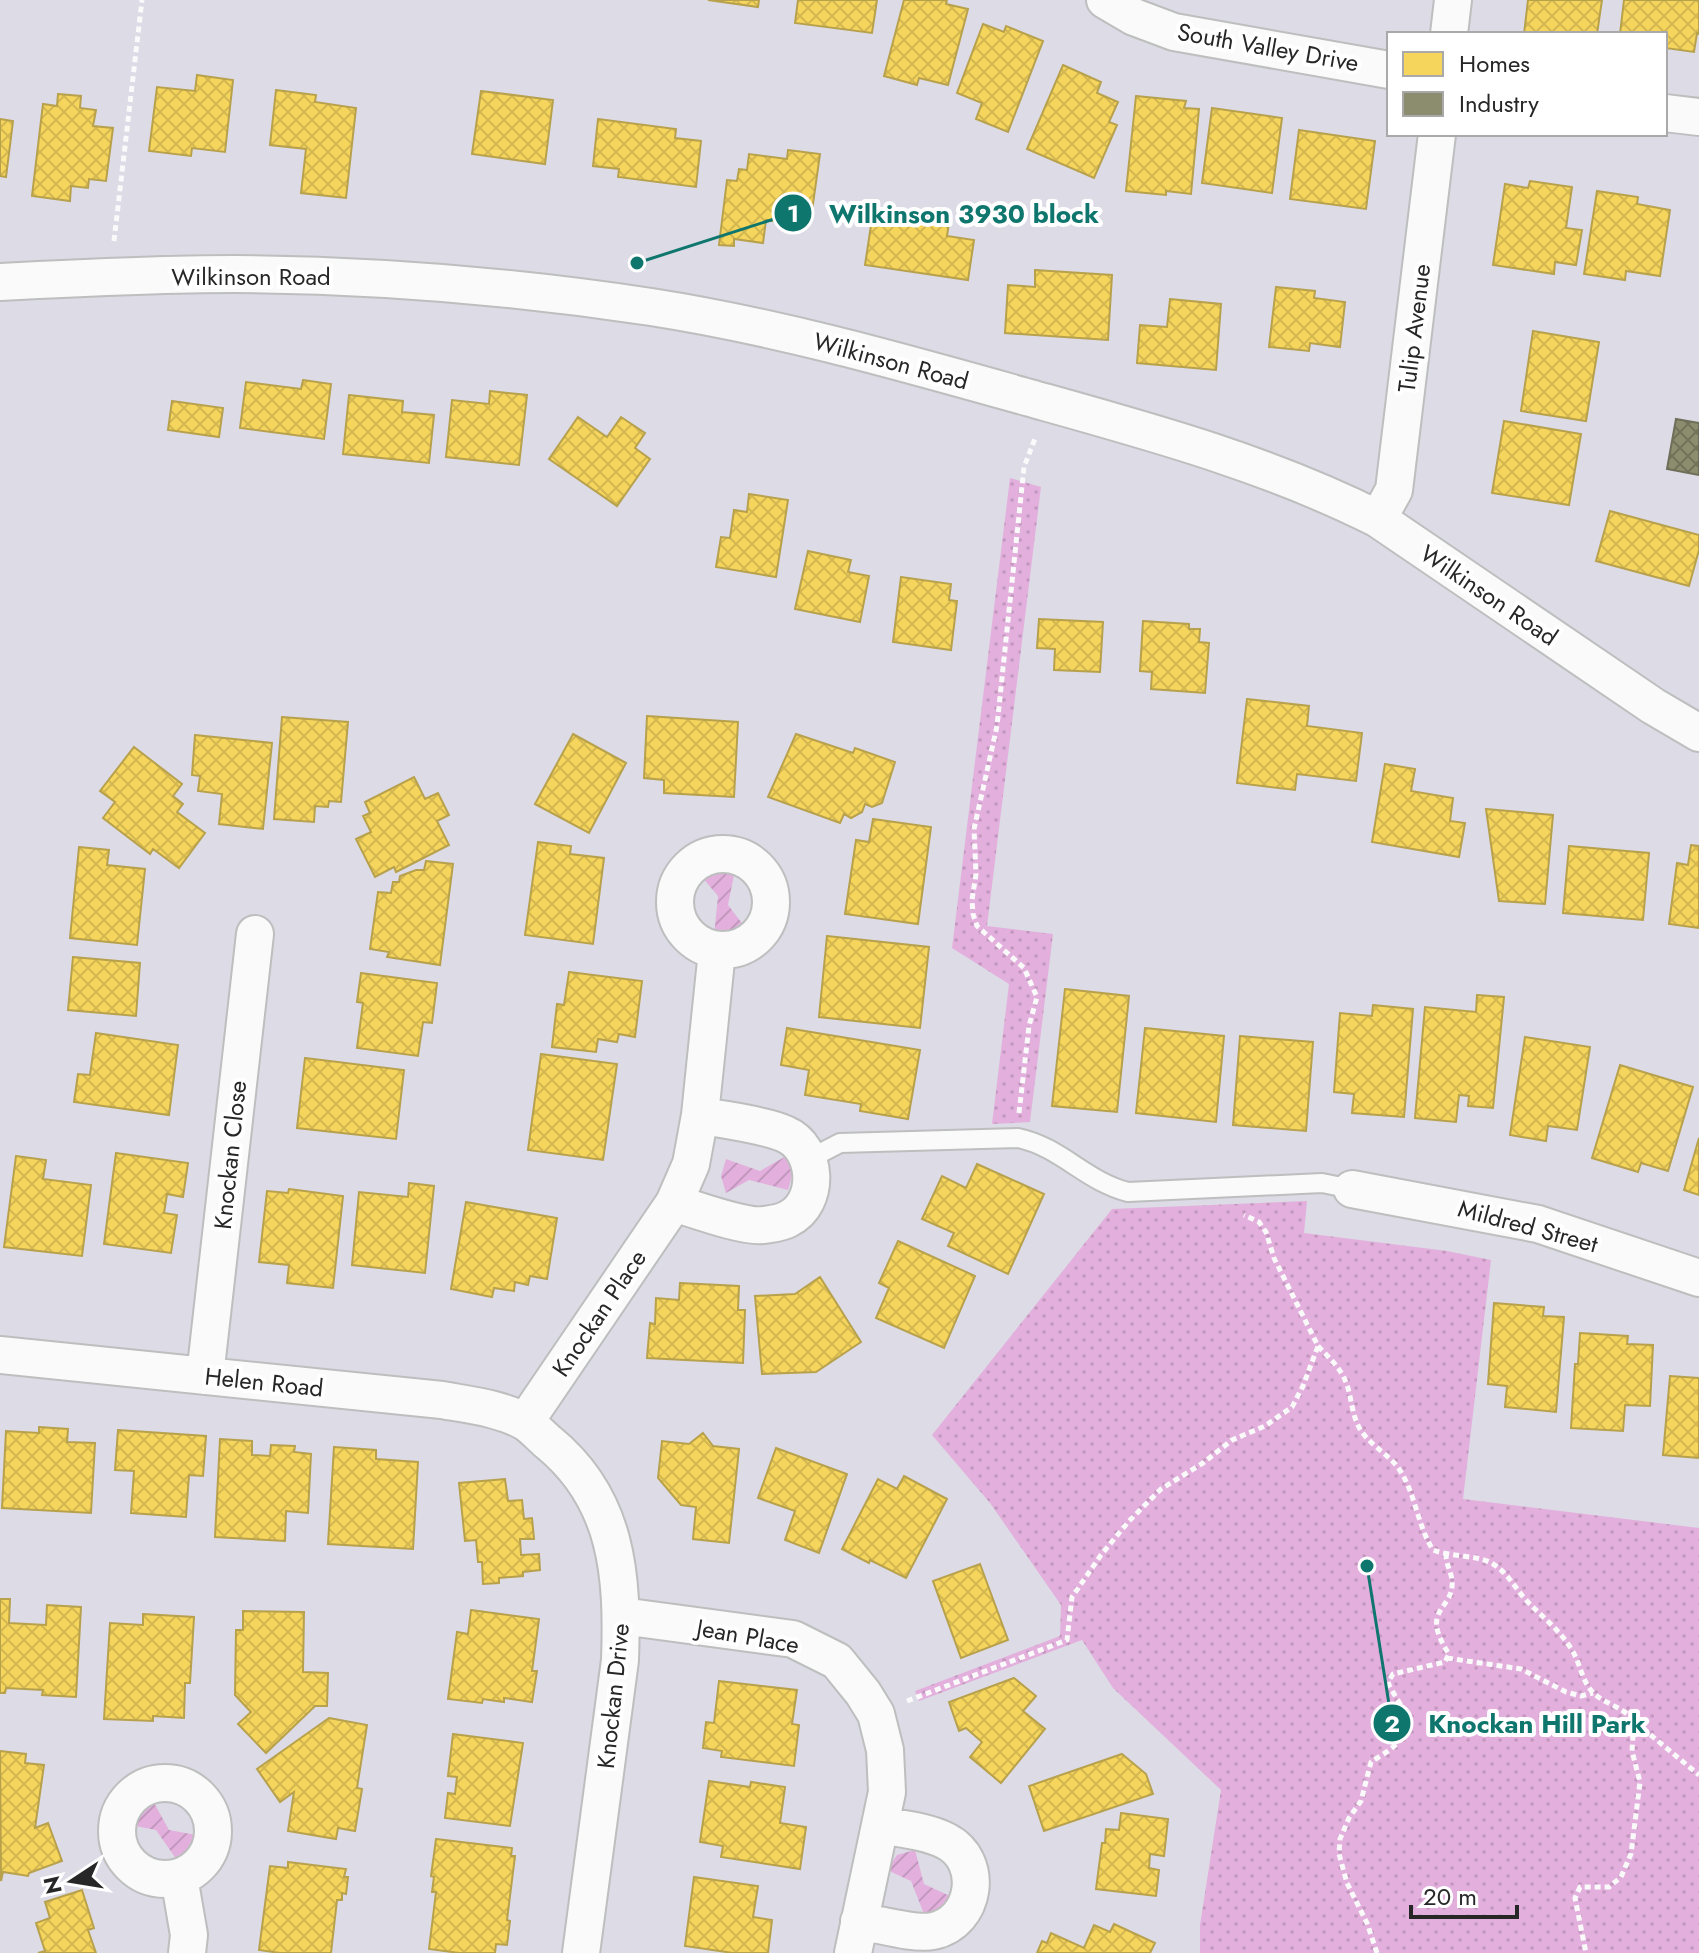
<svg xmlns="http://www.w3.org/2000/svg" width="1699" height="1953" viewBox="0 0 1699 1953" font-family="Jost,sans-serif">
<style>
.grass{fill:url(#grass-dots)}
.garden{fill:url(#garden-furrows)}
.homes{fill:url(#homes-cross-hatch);stroke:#b8a14c;stroke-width:2}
.industry{fill:url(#industry-cross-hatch);stroke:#6e6e59;stroke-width:2}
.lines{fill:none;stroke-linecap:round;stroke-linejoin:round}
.lane-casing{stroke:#bdbebe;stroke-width:22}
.street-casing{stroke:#bdbebe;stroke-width:40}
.path{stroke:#fafafb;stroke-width:5;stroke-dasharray:6 4;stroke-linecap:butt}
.lane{stroke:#fafafb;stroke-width:18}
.street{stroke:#fafafb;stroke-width:36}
.labels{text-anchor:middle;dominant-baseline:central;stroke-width:8;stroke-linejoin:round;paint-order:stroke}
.street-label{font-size:24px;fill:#272727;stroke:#fff}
.leader{fill:none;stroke:#0f766e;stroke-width:3}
.callout-dot{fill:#0f766e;stroke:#fff;stroke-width:3}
.mark-label{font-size:24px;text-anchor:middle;font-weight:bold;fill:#fff}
.callout-label{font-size:26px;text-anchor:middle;font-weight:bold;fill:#0f766e;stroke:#fff;stroke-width:8;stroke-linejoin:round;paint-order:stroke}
</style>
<defs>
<pattern id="grass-dots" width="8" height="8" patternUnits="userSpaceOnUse" patternTransform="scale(2)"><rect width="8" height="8" fill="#e3b0dd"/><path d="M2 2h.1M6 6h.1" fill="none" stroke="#c397be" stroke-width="1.8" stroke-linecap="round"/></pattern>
<pattern id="garden-furrows" width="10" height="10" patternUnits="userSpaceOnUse" patternTransform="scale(2)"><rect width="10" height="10" fill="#e3b0dd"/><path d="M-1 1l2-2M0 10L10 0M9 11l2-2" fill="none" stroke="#c397be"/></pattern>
<pattern id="homes-cross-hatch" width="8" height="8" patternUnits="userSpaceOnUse" patternTransform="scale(2)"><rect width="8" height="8" fill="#f6d55c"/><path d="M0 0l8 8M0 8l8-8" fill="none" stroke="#d3b750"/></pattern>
<pattern id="industry-cross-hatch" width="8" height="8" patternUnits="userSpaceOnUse" patternTransform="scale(2)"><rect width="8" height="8" fill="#8c8c6e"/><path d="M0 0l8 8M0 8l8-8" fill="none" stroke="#72725a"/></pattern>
</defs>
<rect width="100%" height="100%" fill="#dcdbe6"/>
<path class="grass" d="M1010 478 1041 487 987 926 1053 934 1030 1122 992 1124 1009 984 952 948Z
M1307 1201 1304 1233 1447 1251 1491 1260 1463 1499 1699 1528V1953H1200V1925L1221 1790 1113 1688 1082 1640 919 1701 915 1691 1060 1636 1061 1605 990 1503 932 1435 1112 1209Z"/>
<path class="garden" d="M717 868 735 870 728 905 748 931 732 938 714 936 718 896 701 876Z
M788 1155 793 1172 788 1190 749 1180 726 1193 721 1176 726 1159 760 1171Z
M152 1799 169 1830 202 1836 194 1852 179 1863 156 1830 130 1825 136 1809Z
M915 1850 924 1884 954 1898 942 1912 926 1919 911 1881 887 1870 897 1855Z"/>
<path class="homes" d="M708 0H759L758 7Z
M798 0H877L872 33 795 23Z
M904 0H947L946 4 968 9 948 85 919 78 917 85 884 76Z
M1528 0H1602L1597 34H1524Z
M1624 0H1699V34L1697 33 1694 52 1665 48V34H1620Z
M983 24 1004 32 1006 26 1043 41 1008 132 976 119 982 103 957 93Z
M1063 65 1101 82 1097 93 1118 102 1109 122 1117 125 1094 178 1027 149Z
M197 75 233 80 225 152 192 148 191 156 149 151 157 87 195 91Z
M276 90 316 95 315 102 356 108 346 198 301 193 306 149 270 145Z
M481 91 553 100 545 164 472 154Z
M58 94 81 96 80 108 96 110 93 126 113 128 106 181 89 179 88 188 71 186 70 201 32 196 43 104 57 106Z
M1136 96 1186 101 1184 108 1199 109 1191 194 1166 191V195L1126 191Z
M1212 108 1282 118 1272 193 1202 183Z
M0 119 13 121 6 177 0 176Z
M598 119 676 129 675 138 701 141 696 187 618 177 619 169 593 166Z
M1299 130 1375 141 1366 209 1290 199Z
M788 150 820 154 812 211 775 207 773 221 766 220 763 243 734 239V246L719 245 727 180 737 181 739 169 747 170 749 154 787 159Z
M1530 181 1572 187 1566 228 1582 230 1576 265 1555 262 1554 274 1493 265 1505 184 1528 188Z
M1597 191 1638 197 1637 204 1670 210 1660 276 1626 271 1625 280 1584 274Z
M873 212 949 223 947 236 974 240 968 280 865 265Z
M1035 270 1112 275 1108 340 1005 333 1008 285 1035 287Z
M1276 287 1315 291 1314 298 1345 302 1340 347 1310 343 1309 351 1269 347Z
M1170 299 1221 304 1216 370 1137 363 1140 325 1167 327Z
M1533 331 1599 342 1586 421 1521 411Z
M303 380 331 384 324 439 240 428 246 382 301 389Z
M490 391 527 395 519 465 446 457 452 400 489 404Z
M349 395 403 401 402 412 434 415 429 463 343 454Z
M172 401 223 408 219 437 168 430Z
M578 417 607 437 621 417 645 433 635 448 650 459 617 506 549 459Z
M1504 421 1581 434 1569 505 1492 493Z
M749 494 788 500 776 577 716 567 721 537 730 538 734 510 747 512Z
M1610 511 1699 535V550L1689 586 1596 561Z
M808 551 851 560 848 572 869 576 860 622 795 609Z
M901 577 951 584 949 600 957 601 951 650 893 642Z
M1039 619 1103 622 1100 672 1054 670 1055 649 1037 648Z
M1143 621 1189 624V629H1200L1199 642 1209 643 1205 693 1151 689 1152 672 1140 671Z
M1247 699 1309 706 1307 726 1362 733 1356 781 1297 774 1295 790 1237 783Z
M647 716 738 722 734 797 664 793V780L644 778Z
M282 717 348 722 341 802 329 801 328 807 315 806 314 822 274 819Z
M573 734 626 763 589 833 535 804Z
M796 734 853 753 855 748 895 762 882 803 872 807 865 804 862 812 851 818 844 814 840 823 768 797Z
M195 735 272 743 263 829 219 824 222 794 198 791 200 776 192 775Z
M134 747 182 784 173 796 183 804 177 812 205 833 179 868 153 849 150 854 103 818 115 802 100 791Z
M1385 764 1415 769 1411 791 1453 798 1450 821 1465 823 1459 857 1372 842Z
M414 777 425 799 438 793 449 815 437 821 449 845 396 872 394 867 375 877 356 839 371 832 363 816 370 813 365 802Z
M1486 809 1553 815 1545 904 1499 901Z
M873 819 931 827 918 924 845 914 856 840 869 842Z
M538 842 571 846 570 854 604 858 593 944 525 935Z
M1691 845 1699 846V928L1669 924 1677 863 1688 865Z
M1569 846 1649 853 1643 920 1563 913Z
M79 847 109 850 107 865 145 869 137 945 70 938Z
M426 861 453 864 440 965 387 957 389 952 370 949 378 892 391 893 393 882H399L400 876 416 870H424Z
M827 936 929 947 920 1028 819 1017Z
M73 957 140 963 136 1016 68 1010Z
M569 972 642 981 635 1037 619 1034 617 1042 598 1039 596 1052 552 1047 557 1004 564 1005Z
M361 973 437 983 432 1023 423 1022 418 1056 357 1048 363 1003 357 1002Z
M1065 989 1129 996 1117 1112 1052 1106Z
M1477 995 1504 997 1493 1108 1468 1106 1469 1096 1459 1095 1456 1122 1415 1118 1425 1007 1476 1012Z
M1373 1005 1413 1009 1404 1117 1352 1113 1354 1094 1334 1092 1340 1013 1372 1016Z
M787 1028 920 1050 908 1119 860 1111 861 1104 805 1095 809 1070 781 1065Z
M1145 1028 1224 1036 1216 1122 1136 1113Z
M96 1033 178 1045 169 1115 74 1102 78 1074 90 1075Z
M1240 1036 1313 1042 1306 1131 1233 1125Z
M1525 1037 1590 1047 1577 1130 1548 1126 1546 1141 1510 1135Z
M541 1054 617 1064 603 1160 528 1150Z
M305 1058 404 1070 396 1139 297 1128Z
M1620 1065 1693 1087 1668 1171 1641 1163 1638 1172 1592 1158Z
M1699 1138V1195L1684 1190Z
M116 1153 188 1163 183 1197 167 1194 164 1213 177 1215 171 1253 104 1244Z
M16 1156 46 1160 43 1179 91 1185 82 1256 4 1247Z
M977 1164 1044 1194 1008 1274 948 1246 954 1233 922 1219 942 1176 966 1188Z
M409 1183 434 1186 425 1273 352 1265 359 1192 408 1197Z
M289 1189 343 1196 333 1288 287 1283 289 1265 259 1262 267 1191 288 1193Z
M466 1202 557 1218 547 1279 530 1276 528 1285 515 1282 514 1291 494 1288 492 1297 451 1289Z
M898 1241 975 1276 944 1348 876 1318 889 1288 879 1283Z
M820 1277 861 1342 816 1372 762 1374 755 1296 795 1294Z
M680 1283 739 1286 738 1310H745L743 1363 647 1358 650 1323 655 1324 656 1298 679 1300Z
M1494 1303 1544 1307 1543 1316 1564 1317 1556 1412 1505 1407 1507 1386 1488 1384Z
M1580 1333 1628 1336 1627 1344 1653 1345 1650 1406 1625 1405 1623 1431 1571 1428 1575 1364H1578Z
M1670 1376 1699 1378V1458L1663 1455Z
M39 1427 68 1429 67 1442 95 1443 91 1513 2 1508 6 1431 39 1433Z
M118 1430 206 1436 203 1476 189 1475 186 1517 131 1513 134 1471 115 1470Z
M703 1433 713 1446 739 1449 729 1543 693 1539 696 1507 681 1505 658 1478 662 1441 689 1444Z
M220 1439 252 1441V1455L270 1456 271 1445 295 1446 294 1452 311 1454 308 1513 286 1511 285 1541 215 1537Z
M334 1447 376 1450V1459L418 1462 413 1549 328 1544Z
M776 1448 847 1474 819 1553 785 1540 795 1511 758 1498Z
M904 1476 947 1499 906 1578 870 1560 869 1563 842 1549 878 1479 897 1489Z
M505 1479 508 1501 522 1500 524 1519 532 1518 534 1539H520L521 1555 539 1554 540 1570 523 1572V1576L499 1578V1583L483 1584 482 1562H478L476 1540 465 1541 459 1483Z
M980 1564 1008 1640 961 1658 933 1581Z
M0 1599H10L9 1623 46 1625 47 1605 81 1607 76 1697 42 1695 43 1690 6 1688 5 1693H0Z
M471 1610 539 1619 532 1671H537L532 1702 504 1698V1702L483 1699 482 1703 448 1699 457 1632 468 1634Z
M243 1611 304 1612 303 1672 328 1673 327 1706H315L266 1753 238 1724 251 1712 235 1695 236 1630H243Z
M143 1614 194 1617 190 1683H185L184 1718 153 1716V1721L104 1719 110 1623 143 1625Z
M1014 1678 1036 1696 1023 1711 1045 1729 1001 1783 970 1757 982 1742 966 1728 959 1731 949 1702Z
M719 1681 797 1690 792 1724 799 1725 794 1766 721 1757 722 1751 703 1748 706 1722 714 1723Z
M329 1718 367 1725 357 1788 362 1789 355 1831 338 1828 336 1839 288 1831 294 1792 280 1802 257 1769Z
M453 1734 523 1743 510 1826 445 1818 448 1793 455 1794 457 1777 448 1776Z
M0 1751 26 1754 25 1763 44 1765 35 1828 48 1823 62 1861 29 1873 28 1876 3 1872 1 1881Z
M1122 1754 1146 1774 1153 1794 1044 1831 1029 1786Z
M709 1781 750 1787 751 1782 785 1787 780 1823 806 1827 800 1869 721 1857 723 1846 700 1842Z
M1121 1813 1168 1819 1164 1856 1150 1854 1149 1868 1159 1870 1156 1896 1096 1889 1102 1843H1105L1106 1829 1119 1830Z
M436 1839 512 1848 511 1856H515L507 1920 510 1921 507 1945 496 1944 495 1953H459L429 1949 436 1892H432L434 1877 431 1876Z
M288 1862 346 1869 344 1877H348L346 1894 342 1893V1900H337L331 1953H280L259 1950 270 1866 288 1868Z
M694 1877 758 1886 753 1917 772 1920 768 1953H733L685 1946Z
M82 1890 94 1928 88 1930 96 1953H38L45 1951 36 1923 50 1918 45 1902Z
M1114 1924 1155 1943 1150 1953H1037L1042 1941 1047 1943 1051 1933 1084 1948 1094 1925 1110 1932Z"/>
<path class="industry" d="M1676 419 1699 423V475L1667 469Z"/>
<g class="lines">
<g class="lane-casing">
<path id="lane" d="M809 1159 840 1143 1018 1138C1061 1147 1085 1181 1128 1192L1322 1183 1352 1189"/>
</g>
<g class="street-casing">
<path id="street" d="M1105 0 1134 17 1174 32 1389 70
M1449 34 1453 0
M1665 113 1699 117
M0 282C78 278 156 274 234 274 373 275 513 286 651 307 780 327 905 363 1030 398 1148 431 1267 463 1378 519L1653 706 1699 733
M1378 519 1394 490 1437 134
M675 902a48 48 0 1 1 96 0a48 48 0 1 1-96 0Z
M1352 1189 1538 1224 1699 1278
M674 1203C694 1209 745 1228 764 1225 770 1224 781 1223 788 1219 821 1203 818 1148 785 1134 766 1125 722 1120 700 1115
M0 1355 442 1400C469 1405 500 1408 525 1422 533 1427 541 1436 548 1442 618 1499 623 1576 620 1660L581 1953
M205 1376 255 934
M525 1422 674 1203 691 1164 700 1115 717 951
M622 1616 793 1639 837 1661 863 1693 876 1714 885 1750 887 1792 853 1953
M117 1831a48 48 0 1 1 96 0a48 48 0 1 1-96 0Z
M179 1877 189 1935 187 1953
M859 1921C879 1924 915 1935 933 1931 976 1922 985 1861 946 1841 927 1831 901 1829 880 1825"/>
</g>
<path class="path" d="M114 241 142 0
M1019 1113 1029 1026 1037 997 1024 968 977 926 973 914 972 900 976 874 974 829 997 726 1024 467 1036 436
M1318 1346C1328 1357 1339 1366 1345 1380 1351 1393 1351 1409 1357 1423 1365 1443 1387 1452 1399 1469 1416 1494 1417 1525 1433 1550 1451 1557 1479 1555 1493 1564 1508 1573 1515 1588 1526 1600 1542 1617 1560 1630 1572 1650 1580 1663 1581 1677 1590 1689 1601 1704 1622 1705 1634 1721L1632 1751 1640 1782 1631 1854 1621 1877 1609 1887H1580L1575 1898 1586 1953
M1447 1658 1521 1669 1566 1692 1581 1696 1593 1693
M907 1701 1067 1640 1072 1597 1101 1555 1129 1521 1161 1489 1203 1463 1232 1440 1265 1426 1292 1407 1303 1386 1318 1346 1274 1258 1266 1232 1259 1222 1244 1215
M1635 1722 1699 1775
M1377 1953 1367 1923 1347 1883 1339 1854 1340 1839 1349 1818 1361 1801 1371 1762C1386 1752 1411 1740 1406 1718 1404 1706 1392 1694 1388 1682L1393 1674 1445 1662 1449 1654C1418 1607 1455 1611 1452 1580 1451 1572 1446 1564 1446 1555"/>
<use href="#lane" class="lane"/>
<use href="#street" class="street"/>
</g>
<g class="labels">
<g class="street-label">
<text transform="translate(1268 47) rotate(10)">South Valley Drive</text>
<text x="251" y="276">Wilkinson Road</text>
<text transform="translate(1414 328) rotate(-83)">Tulip Avenue</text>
<text transform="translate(891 361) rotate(15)">Wilkinson Road</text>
<text transform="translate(1489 595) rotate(34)">Wilkinson Road</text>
<text transform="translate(230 1155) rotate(-84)">Knockan Close</text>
<text transform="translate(1528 1226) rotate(15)">Mildred Street</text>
<text transform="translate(599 1313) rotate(-56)">Knockan Place</text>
<text transform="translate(264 1382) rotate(6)">Helen Road</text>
<text transform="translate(748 1636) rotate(10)">Jean Place</text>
<text transform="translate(613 1696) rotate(-84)">Knockan Drive</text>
</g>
</g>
<path class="leader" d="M637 263L793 213M1367 1566L1392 1723"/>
<g class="callout-dot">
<circle cx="637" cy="263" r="8"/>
<circle cx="1367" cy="1566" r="8"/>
<circle cx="793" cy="213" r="20"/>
<circle cx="1392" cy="1723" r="20"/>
</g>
<g class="mark-label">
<text x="793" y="222">1</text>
<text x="1392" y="1732">2</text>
</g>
<g class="callout-label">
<text x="964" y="223">Wilkinson 3930 block</text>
<text x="1537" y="1733">Knockan Hill Park</text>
</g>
<rect x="1387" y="32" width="280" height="104" fill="#ffffff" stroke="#a9a9a9" stroke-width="2"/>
<rect x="1403" y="52" width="40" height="24" fill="#f6d55c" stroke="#a9a9a9" stroke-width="2"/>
<text x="1459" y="72" font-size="24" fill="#272727">Homes</text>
<rect x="1403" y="92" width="40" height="24" fill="#8c8c6e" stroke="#a9a9a9" stroke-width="2"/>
<text x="1459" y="112" font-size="24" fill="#272727">Industry</text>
<g transform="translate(72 1881) rotate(258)" stroke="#ffffff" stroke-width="6" paint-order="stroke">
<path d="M0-6L14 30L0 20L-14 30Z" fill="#272727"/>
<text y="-12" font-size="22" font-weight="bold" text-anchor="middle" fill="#272727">N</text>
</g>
<path d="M1411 1905v12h106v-12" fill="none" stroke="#272727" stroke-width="4"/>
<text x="1423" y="1905" font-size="24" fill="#272727" stroke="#ffffff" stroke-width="6" paint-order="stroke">20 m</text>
</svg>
